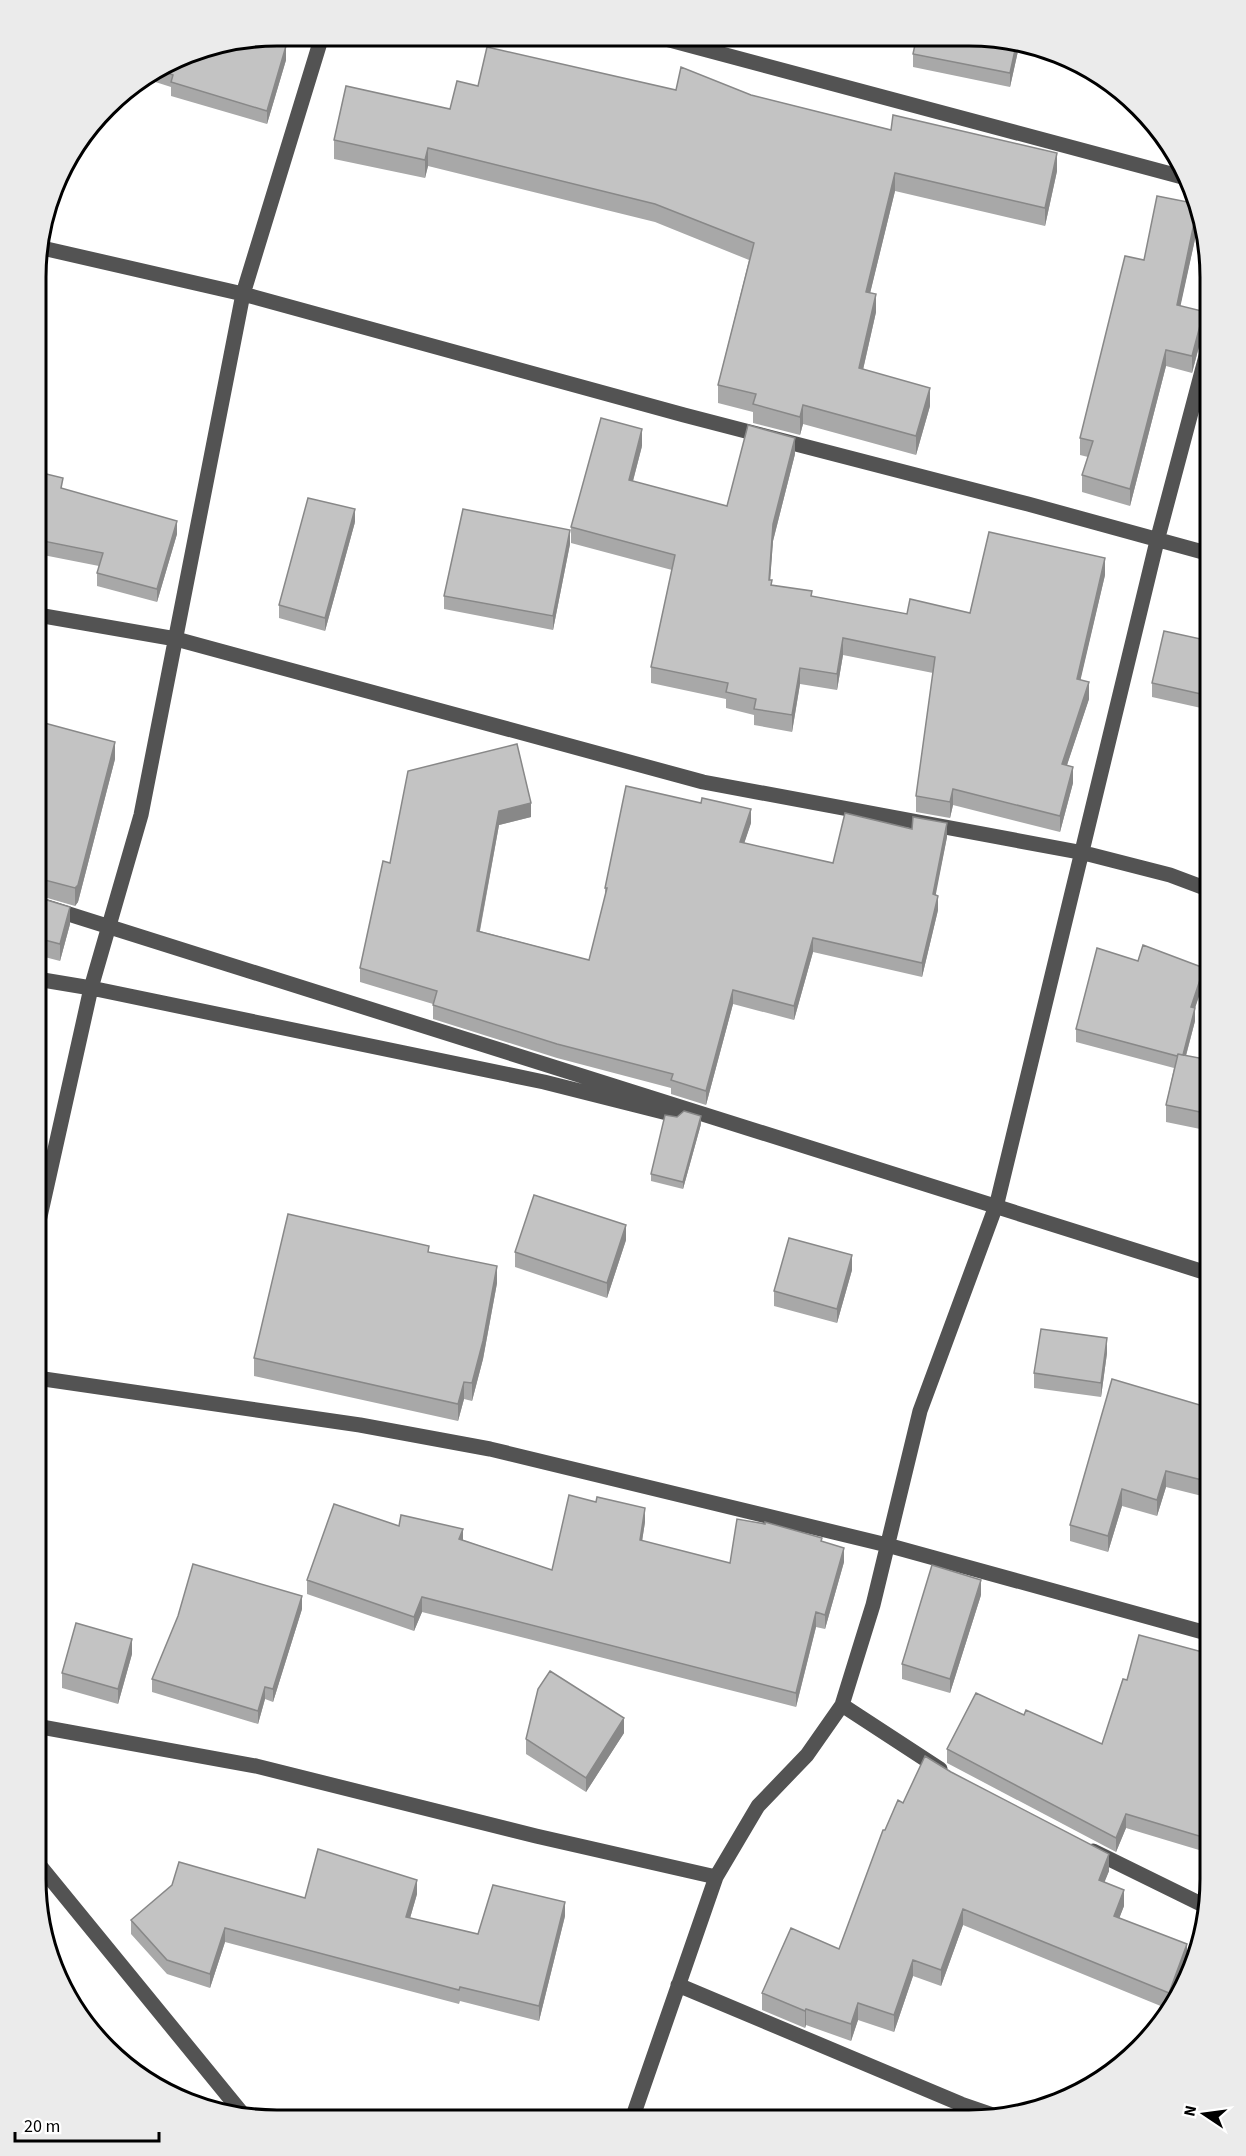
<svg xmlns="http://www.w3.org/2000/svg" width="1246" height="2156" viewBox="0 0 1246 2156" font-family="'Source Sans 3',sans-serif">
<style>
.lines{fill:none;stroke-linecap:round;stroke-linejoin:round}
.minor{stroke:#535353;stroke-width:15}
.wall{fill:#a8a8a8}
.shaded-wall{fill:#888}
.building{fill:#c3c3c3;stroke:#888;stroke-width:1.5}
.rim{fill:none;stroke:#000;stroke-width:3}
</style>
<rect width="100%" height="100%" fill="#fff"/>
<g class="lines">
<path class="minor" d="M662 38 1186 178
M38 247 243 294 684 415 1028 504 1210 554
M38 615 176 639 703 782 1084 853 1170 875 1210 890
M37 904 1210 1274
M37 979 91 988 544 1082 675 1115
M37 1230 91 988 141 815 243 294 322 36
M37 1378 360 1425 490 1449 887 1545 1210 1634
M842 1705 873 1605 920 1411 997 1203 1157 541 1210 341
M36 1726 256 1766 536 1836 716 1877
M1093 1851 1207 1907
M36 1861 246 2118
M678 1985 961 2104 996 2116
M632 2119 716 1877 758 1806 807 1755 842 1705 940 1769"/>
</g>
<path class="wall" d="M1016 41 1020 42 1010 87 913 67V54Z
M185 54 286 60 267 124 171 96V87L146 79Z
M478 86 676 90 751 95 1057 171 1045 226 895 191 870 293 876 312 863 370 930 406 916 455 803 424 800 435 753 423V412L718 403V385L749 260 655 222 428 166 425 178 334 159V140L450 109Z
M1199 208V221L1180 306 1210 313V332H1208L1201 339 1192 373 1166 366 1130 506 1082 492V475L1088 457 1080 455V438L1144 260Z
M642 446 633 481 727 506 795 454 773 541 770 580 772 585 812 596 907 614 970 613 1105 575 1080 680 1089 699 1067 765 1073 783 1060 832 953 805 950 818 916 812V796L933 673 843 655 837 690 800 684 792 732 754 725V715L726 708V699L651 683V667L672 570 571 543V527Z
M38 472 63 489 177 534 157 602 97 586V573L99 566 38 554Z
M355 522 325 631 279 618V605Z
M570 544 553 630 444 609V596Z
M1210 641V710L1152 697V683Z
M37 721 115 759 78 902 75 906 37 895Z
M517 744 531 817 499 825 480 931 589 960 605 898V888L751 823 744 843 833 863 947 837 935 895 938 910 922 977 813 952 794 1020 733 1004 706 1105 671 1094V1088L557 1058 433 1019V1004L360 982V968L390 863Z
M37 897 70 924 60 961 37 955Z
M1204 981 1195 1008V1021L1186 1056 1210 1060V1131L1166 1122V1105L1174 1068 1076 1042V1029Z
M701 1124 683 1189 651 1181V1174Z
M626 1240 607 1298 515 1267V1252Z
M429 1253 497 1283 483 1359 472 1401 464 1399 458 1421 254 1376V1358Z
M852 1270 837 1323 774 1306V1291Z
M1107 1353 1101 1397 1034 1388V1373Z
M1210 1408V1498L1166 1487 1157 1516 1122 1506 1108 1552 1070 1541V1525Z
M645 1522 642 1541 730 1563 822 1541 844 1562 825 1629 816 1627 796 1707 422 1612 414 1631 307 1594V1580L399 1526 463 1540 552 1570Z
M981 1595 950 1693 902 1679V1664Z
M302 1609 273 1702 265 1699 258 1724 152 1692V1679Z
M132 1654 118 1704 62 1688V1673Z
M1210 1654 1209 1853 1126 1828 1116 1852 947 1763V1749L1024 1715 1102 1744 1127 1680Z
M624 1733 586 1792 526 1754V1739Z
M951 1772 1109 1871 1104 1882 1124 1906 1119 1918 1187 1961 1168 2009 963 1925 941 1986 913 1976 894 2032 858 2020 851 2041 806 2025 805 2028 762 2010V1993L839 1949 885 1830 903 1803Z
M417 1894 410 1918 478 1934 565 1916 539 2021 460 2001 459 2004 225 1942 210 1988 167 1974 131 1934V1920L305 1898Z"/>
<path class="shaded-wall" d="M1017 41 1020 42 1010 87V73Z
M286 46V60L267 124V111Z
M428 148V166L425 178V160Z
M1057 153V171L1045 226V208Z
M895 173V191L866 310V292Z
M1198 206 1199 221 1177 322V305Z
M876 294V312L859 387V368Z
M1208 315V332L1201 339 1192 373V356L1201 322Z
M1166 350V366L1130 506V489Z
M930 388V406L916 455V436Z
M803 405V424L800 435V417Z
M642 429V446L629 496V480Z
M795 438V454L773 541 769 596V580L773 524Z
M355 509V522L325 631V618Z
M177 521V534L157 602V589Z
M570 530V544L553 630V616Z
M1105 558V575L1077 695V679Z
M843 638V655L837 690V674Z
M800 668V684L792 732V715Z
M1089 682V699L1062 780V764Z
M115 742V759L78 902 75 906V888Z
M1073 767V783L1060 832V816Z
M953 789V805L950 818V802Z
M531 803V817L499 825 477 945V931L499 811Z
M751 809V823L740 856V842Z
M947 823V837L933 909V894Z
M938 896V910L922 977V963Z
M70 907V924L60 961V944Z
M813 938V952L794 1020V1006Z
M1204 968V981L1195 1008V1021L1182 1070V1057L1191 1007Z
M733 990V1004L706 1105V1091Z
M701 1116V1124L683 1189V1182Z
M626 1225V1240L607 1298V1283Z
M852 1255V1270L837 1323V1309Z
M497 1266V1283L483 1359 472 1401V1383Z
M1107 1338V1353L1101 1397V1383Z
M464 1382V1399L458 1421V1404Z
M1166 1471V1487L1157 1516V1500Z
M1122 1489V1506L1108 1552V1536Z
M645 1508V1522L640 1554V1540Z
M463 1529V1543L459 1539Z
M844 1548V1562L825 1629V1615Z
M981 1580V1595L950 1693V1679Z
M302 1596V1609L273 1702V1689Z
M422 1597V1612L414 1631V1617Z
M816 1612V1627L796 1707V1693Z
M132 1639V1654L118 1704V1689Z
M265 1687V1699L258 1724V1711Z
M624 1718V1733L586 1792V1778Z
M1126 1814V1828L1116 1852V1838Z
M1109 1854V1871L1099 1896V1880Z
M417 1880V1894L406 1932V1917Z
M1124 1890V1906L1114 1932V1916Z
M565 1902V1916L539 2021V2006Z
M963 1909V1925L941 1986V1970Z
M225 1928V1942L210 1988V1974Z
M1187 1944V1961L1169 2009V1993Z
M913 1960V1976L894 2032V2015Z
M858 2003V2020L851 2041V2024Z
M806 2009V2025L805 2028V2011Z"/>
<path class="building" d="M262 39 286 46 267 111 171 82 173 75 160 70 185 54Z
M916 40 1016 41H1017L1010 73 913 54Z
M487 47 676 90 681 67 751 95 891 130 893 115 1057 153 1045 208 895 173 866 292 876 294 859 368 930 388 916 436 803 405 800 417 753 404 756 394 718 385 754 243 655 204 428 148 425 160 334 140 346 86 450 109 457 81 478 86Z
M1157 196 1198 204 1177 305 1210 313V315H1208L1201 322 1192 356 1166 350 1130 489 1082 475 1093 441 1080 438 1125 256 1144 260Z
M601 418 642 429 629 480 727 506 748 425 795 438 773 524 769 580H772L771 585 812 591 811 596 907 614 910 599 970 613 989 532 1105 558 1077 679 1089 682 1062 764 1073 767 1060 816 953 789 950 802 916 796 935 657 843 638 837 674 800 668 792 715 754 709 756 699 726 692 728 683 651 667 675 555 571 527Z
M38 472 63 478 61 488 177 521 157 589 97 573 103 553 38 540Z
M308 498 355 509 325 618 279 605Z
M463 509 570 530 553 616 444 596Z
M1164 631 1210 641V696L1152 683Z
M37 721 115 742 78 885 75 888 37 878Z
M517 744 531 803 499 811 477 931 589 960 607 888H605L626 786 701 803 702 798 751 809 740 842 833 863 845 813 912 829 913 817 947 823 933 894 938 896 922 963 813 938 794 1006 733 990 706 1091 671 1080 673 1074 557 1044 433 1005 437 991 360 968 383 861 390 863 408 771Z
M37 897 70 907 60 944 37 938Z
M1143 945 1204 968 1191 1007 1195 1008 1183 1055 1178 1054 1177 1056 1076 1029 1097 948 1138 961Z
M1178 1054 1210 1060V1114L1166 1105Z
M684 1111 701 1116 683 1182 651 1174 665 1115 677 1117Z
M534 1195 626 1225 607 1283 515 1252Z
M288 1214 429 1246 428 1252 497 1266 483 1341 472 1383 464 1382 458 1404 254 1358Z
M789 1238 852 1255 837 1309 774 1291Z
M1041 1329 1107 1338 1101 1383 1034 1373Z
M1112 1379 1210 1408 1208 1418 1210 1419V1482L1166 1471 1157 1500 1122 1489 1108 1536 1070 1525Z
M569 1495 596 1502 597 1497 645 1508 640 1540 730 1563 737 1519 765 1524V1522L822 1538 821 1541 844 1548 825 1615 816 1612 796 1693 422 1597 414 1617 307 1580 334 1504 399 1526 401 1515 463 1529 459 1539 552 1570Z
M193 1564 302 1596 273 1689 265 1687 258 1711 152 1679 178 1616Z
M932 1565 981 1580 950 1679 902 1664Z
M76 1623 132 1639 118 1689 62 1673Z
M1139 1635 1210 1654 1209 1839 1126 1814 1116 1838 947 1749 976 1693 1024 1715 1026 1710 1102 1744 1123 1679 1127 1680Z
M550 1671 624 1718 586 1778 526 1739 538 1689Z
M925 1756 951 1772 1109 1854 1099 1880 1124 1890 1114 1916 1187 1944 1169 1993 963 1909 941 1970 913 1960 894 2015 858 2003 851 2024 806 2009 805 2011 762 1993 791 1928 839 1949 883 1830H885L898 1800 903 1803Z
M318 1849 417 1880 406 1917 478 1934 493 1885 565 1902 539 2006 460 1987 459 1990 225 1928 210 1974 167 1960 131 1920 172 1885 179 1862 305 1898Z
M1174 1990 1180 1992 1164 2019Z"/>
<path d="M0 0H1246V2156H0ZM277 46H969A231 231 0 0 1 1200 277V1879A231 231 0 0 1 969 2110H277A231 231 0 0 1 46 1879V277A231 231 0 0 1 277 46Z" fill="#ebebeb" fill-rule="evenodd"/>
<path class="rim" d="M277 46H969A231 231 0 0 1 1200 277V1879A231 231 0 0 1 969 2110H277A231 231 0 0 1 46 1879V277A231 231 0 0 1 277 46Z"/>
<g transform="translate(1204 2114) rotate(283)" stroke="#ffffff" stroke-width="4.5" paint-order="stroke">
<path d="M0-4.5L10 22L0 15L-10 22Z" fill="#000000"/>
<text y="-9" font-size="16" font-weight="bold" text-anchor="middle" fill="#000000">N</text>
</g>
<path d="M15 2132v9h144v-9" fill="none" stroke="#000000" stroke-width="3"/>
<text x="24" y="2132" font-size="18" fill="#000000" stroke="#ffffff" stroke-width="4.5" paint-order="stroke">20 m</text>
</svg>
